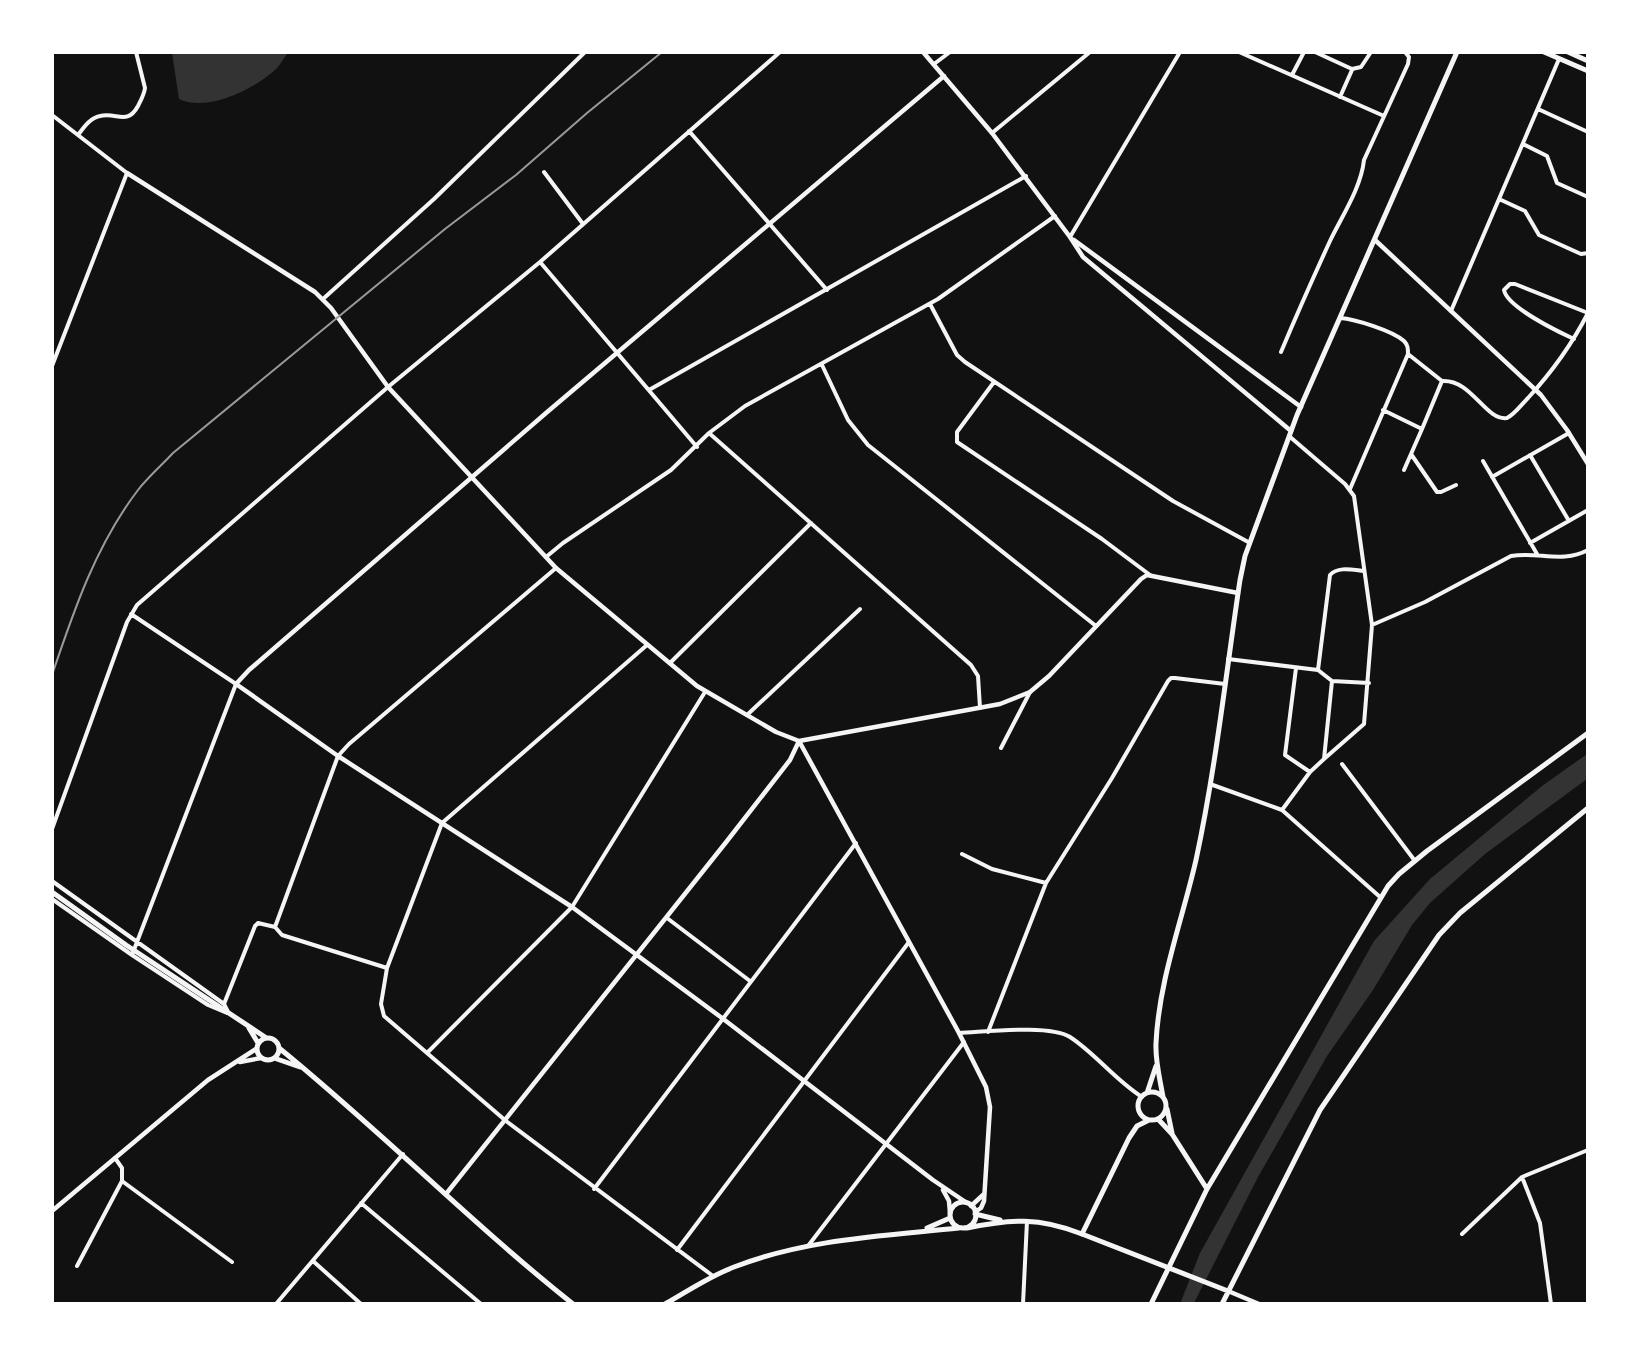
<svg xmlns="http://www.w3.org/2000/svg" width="1640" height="1356" viewBox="0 0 1640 1356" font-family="Mulish,sans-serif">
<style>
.water{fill:#333}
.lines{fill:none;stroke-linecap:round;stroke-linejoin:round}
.minor{stroke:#f5f5f5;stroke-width:4}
.tertiary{stroke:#f5f5f5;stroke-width:4.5}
.secondary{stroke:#f5f5f5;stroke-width:5}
.primary{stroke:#f5f5f5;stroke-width:5}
.rail{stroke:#9a9a9a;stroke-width:2}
</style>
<rect width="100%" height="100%" fill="#111"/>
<path class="water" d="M172 53V52L288 53C284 57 281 64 277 68 257 88 206 113 179 99Z
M1587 754V779L1485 854 1430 903 1412 925 1373 990 1327 1056 1258 1177 1194 1303 1180 1304 1200 1253 1374 941 1430 879 1542 786Z"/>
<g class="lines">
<path class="minor" d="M1239 52 1384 116
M1315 52 1352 69 1361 67 1371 52
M934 64 950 52
M1292 75 1304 52
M1340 97 1352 70
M1538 109 1588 132
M52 115 127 173 52 366
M689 131 827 290
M992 133 1090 52
M78 135C84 127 90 118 100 116 117 112 127 126 138 106 141 100 144 95 145 88L136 52
M1523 144 1547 156 1557 183 1588 197
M544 172 583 224
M1499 199 1525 211 1539 235 1581 254 1588 253
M1070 237 1180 52
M540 262 697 447
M323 299 434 199 585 52
M930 304 957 355 965 362 1173 501 1250 543
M1451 311 1559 59
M1340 318C1355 319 1393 331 1404 341 1408 345 1408 349 1408 354L1442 381
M1281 352C1297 314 1313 278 1330 241 1342 216 1361 188 1364 160L1408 64 1409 57 1405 52
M822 365 848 420 868 445 1096 626
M1442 381C1472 379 1485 421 1507 418 1515 414 1521 405 1528 398 1552 372 1571 346 1588 313L1515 284H1510L1504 290C1507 307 1559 332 1574 339
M994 382 957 432V442L1102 539 1150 575
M649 390 1026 176
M1383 410 1422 429 1442 381
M1422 429 1411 454 1437 492H1441L1456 485
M709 433 971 665 978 676 980 708
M1289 436 1345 484 1354 496 1372 625 1364 724 1324 759
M1530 455 1569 521
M1483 461 1537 554
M1404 470 1411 454
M1492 477 1569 433
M1350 489 1408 354
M1530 543 1588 510
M546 557 563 543 671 470 709 433 745 406 938 299 1055 216
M131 614 236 684 132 955
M1372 625 1425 602 1511 556C1538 551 1562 564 1588 550
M647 645 442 823 387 968 381 1004 384 1016 506 1121 713 1276
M1228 659 1318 670
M670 663 811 523
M1296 668 1285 755 1310 772
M1332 681 1369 683
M747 715 860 609
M1001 748 1030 692
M1342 764 1415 861
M1210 784 1282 810 1380 897
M1282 810 1310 772 1324 759 1332 681 1318 670 1330 575C1338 566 1353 570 1364 571
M52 829 127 622 137 605 388 387 540 262 780 52
M962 854 992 869 1046 883
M52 881 224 1004 228 1012
M52 899 132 955 208 1005 227 1013
M667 918 750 981
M275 927 338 756 349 744 556 568
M224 1004 255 926 258 923 275 927 282 935 387 968
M988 1032 1046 883 1112 778 1168 681 1171 678H1175L1225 684
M959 1033C985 1032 1050 1024 1070 1037 1096 1054 1115 1080 1142 1097
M427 1053 572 907 705 692
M1522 1177 1540 1223 1551 1304
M122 1181 232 1262
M594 1189 856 843
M361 1203 481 1304
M1462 1234 1522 1177 1588 1150
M808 1246 964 1042
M677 1250 909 942
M313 1261 361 1304
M77 1266 122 1181V1168L115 1158
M276 1304 403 1154
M1023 1304 1027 1221"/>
<path class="tertiary" d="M923 52 992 133 1070 237 1083 257 1291 431
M944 76 546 413 249 670 236 684 338 756 572 907 722 1018 933 1180 967 1203
M127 173 315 292 331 308 388 387 556 568 697 686 776 732 799 741 959 1033 986 1087 990 1107 984 1201 981 1208 975 1212
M1074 240 1301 407
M1375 240 1541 395 1567 430 1588 464
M240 1062 261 1058
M943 1190 949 1201 950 1213
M446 1194 727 841 790 760 799 741 1000 704 1030 692 1049 676 1141 579 1147 575 1238 593
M971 1206 984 1194
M52 1211 208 1080 256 1049
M1228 1291 1259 1304"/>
<path class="secondary" d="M52 892 126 945 265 1037
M249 1028 258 1043
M257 1049a11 11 0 1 1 22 0a11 11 0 1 1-22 0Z
M279 1048C380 1130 471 1223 573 1304
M274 1058 300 1067
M950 1215a13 13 0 1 1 26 0a13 13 0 1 1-26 0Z
M975 1214 1000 1220
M927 1228 950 1218
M967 1228C1011 1219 1039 1217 1082 1234
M665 1304C688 1291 710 1276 734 1267 806 1239 883 1236 959 1228"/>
<path class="primary" d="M1544 52 1588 71
M1568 52 1588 61
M1138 1106a14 14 0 1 1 28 0a14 14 0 1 1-28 0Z
M1147 1093 1156 1066
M1163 1097C1160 1079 1155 1061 1156 1043 1159 980 1182 921 1196 860 1216 767 1226 673 1240 580L1245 556 1297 415 1457 52
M1167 1109 1172 1133
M1158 1119 1172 1134 1207 1189
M1149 1120 1137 1126 1129 1138 1082 1234 1228 1291
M1151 1304 1207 1189 1388 886 1399 874 1427 851 1588 733
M1222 1304 1320 1110 1439 935 1460 913 1588 808"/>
<path class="rail" d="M52 675C74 610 96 545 138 490 148 477 162 465 173 453L445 229 516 175 587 113 662 52"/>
</g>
<rect width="1640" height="1356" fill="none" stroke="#ffffff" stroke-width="108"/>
</svg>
